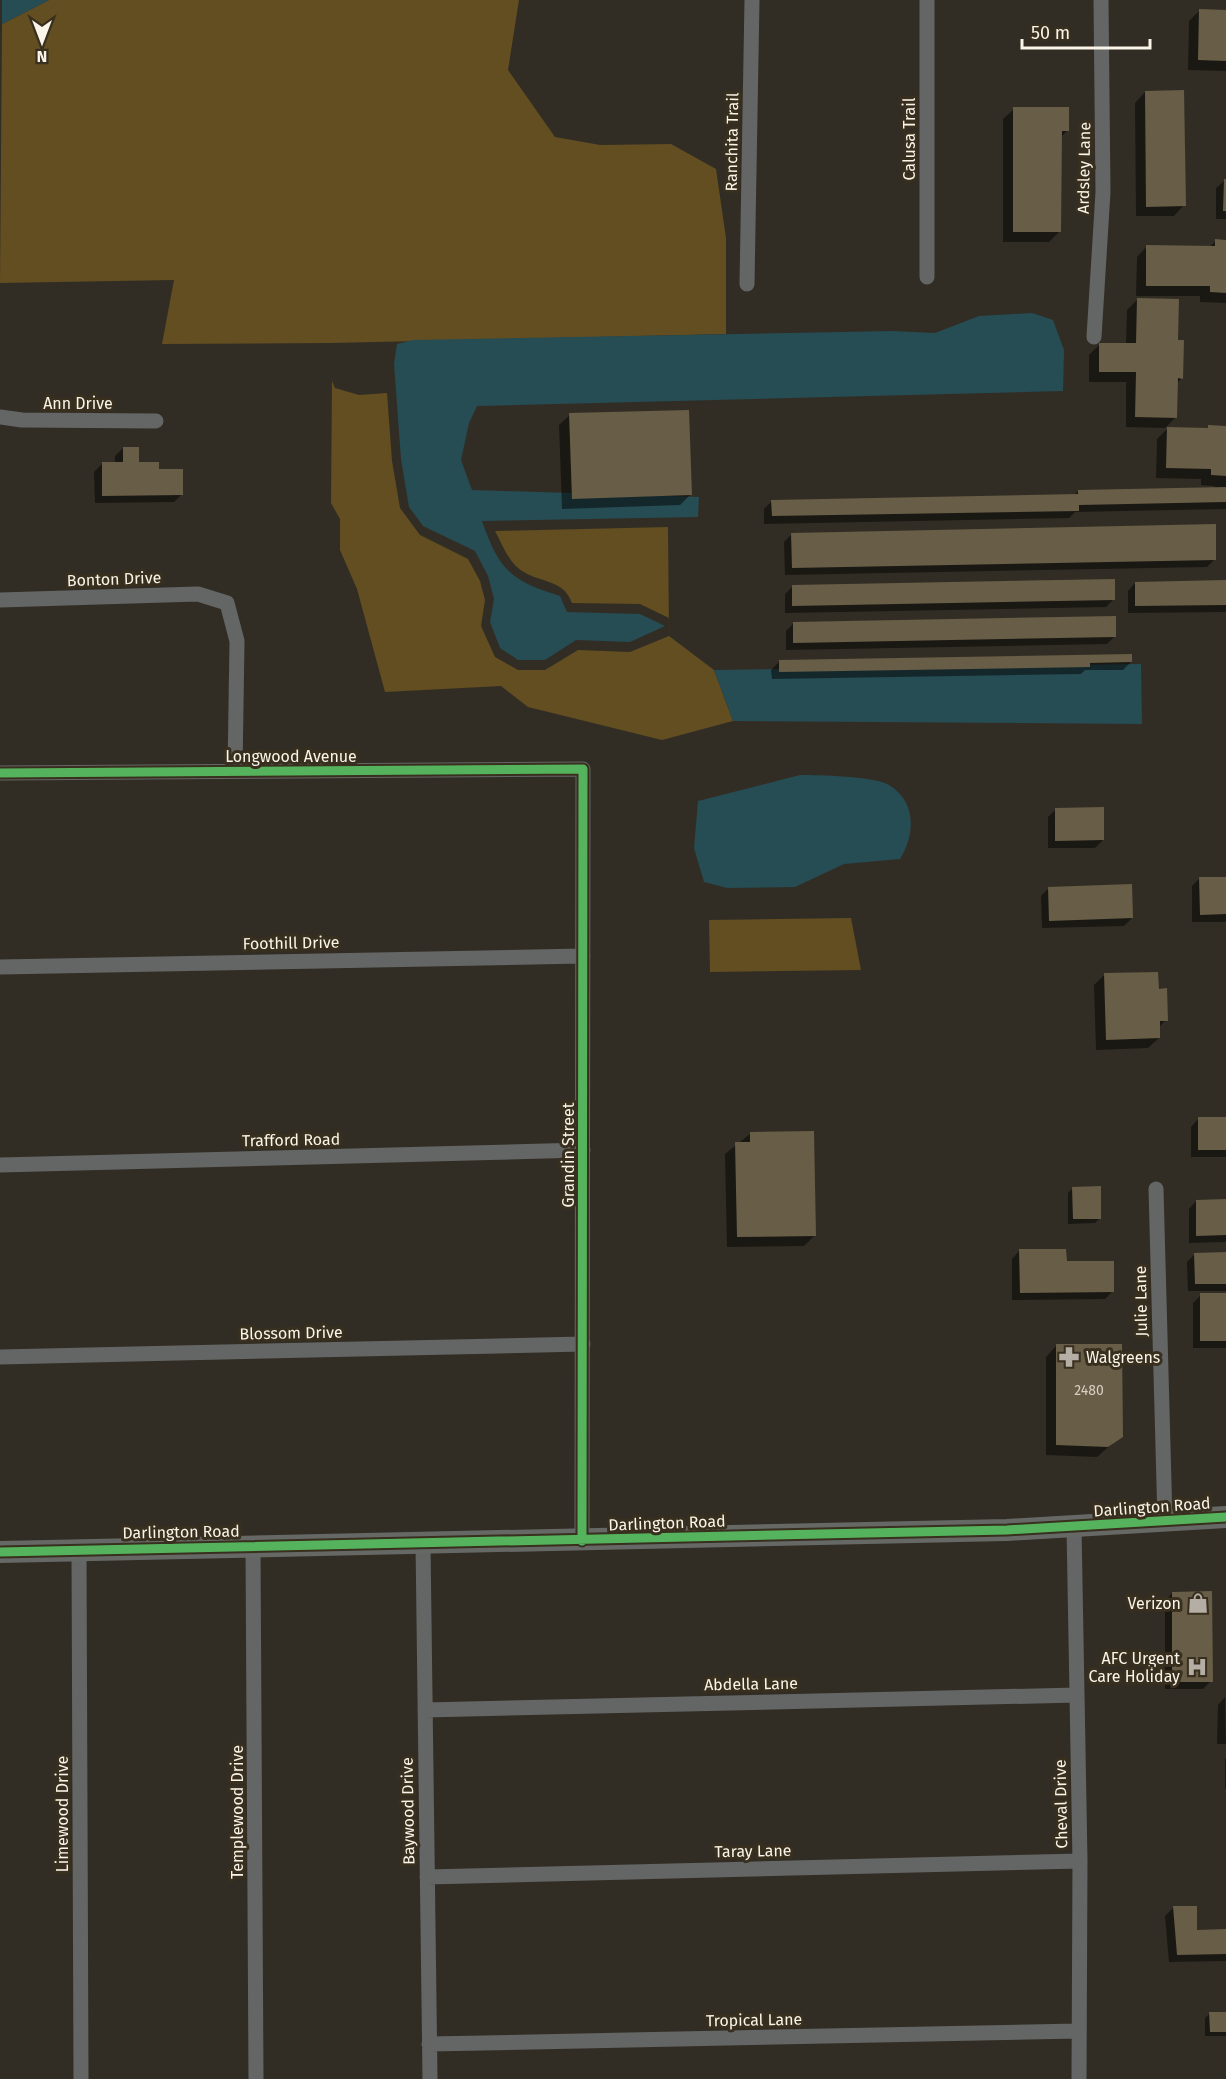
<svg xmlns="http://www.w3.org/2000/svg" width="1226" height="2079" viewBox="0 0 1226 2079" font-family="'Fira Sans',sans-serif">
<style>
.green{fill:#624e21}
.water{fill:#264c54}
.shadow{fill:#0007}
.building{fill:#685d46}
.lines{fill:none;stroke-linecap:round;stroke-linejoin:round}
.street{stroke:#646665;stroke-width:15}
.secondary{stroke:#666866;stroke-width:22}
.cycleway-casing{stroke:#382f1e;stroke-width:13}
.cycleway{stroke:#56b35d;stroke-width:9}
.labels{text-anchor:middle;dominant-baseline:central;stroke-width:6;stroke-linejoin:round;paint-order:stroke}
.number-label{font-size:14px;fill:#d6cec0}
.street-label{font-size:16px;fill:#faf4e9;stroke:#382f1e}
.poi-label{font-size:16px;fill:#faf4e9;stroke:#382f1e;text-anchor:end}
</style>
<rect width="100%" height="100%" fill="#322d24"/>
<path class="green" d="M49 0H519L508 70 555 137 600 145 671 144 716 169 726 238V334L330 343 162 344 174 280 0 283 2 24Z
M332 381 335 388 359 395 387 393 392 461 400 508 420 535 468 559 480 581 485 600 481 626 495 657 518 670H545L578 650 630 652 669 636V618L640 604 572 603C563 577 536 584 517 567 507 558 501 542 495 531L668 527 669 636 714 670 733 721 662 740 528 707 501 686 385 692 357 589 340 550V519L331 503Z
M851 918 861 970 710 972 709 920Z"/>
<path class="water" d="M2 0H49L2 24Z
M1032 313 1053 320 1064 350 1063 391 477 406 469 423 461 460 472 490 699 497 698 517 482 521C499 570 511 581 560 596L567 612 640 614 665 626 630 642 576 640 545 660H518L500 648 490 622 494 599 488 576 475 551 423 526 409 507 401 459 394 364 397 344 413 340 892 331 935 333 979 316Z
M1141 664 1142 724 733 721 714 670Z
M800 775C818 775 875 776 889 785 917 802 915 835 900 859L844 864 795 887 727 888 704 882 694 848 698 801Z"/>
<path class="shadow" d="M1199 11H1226V71L1188 70 1189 21Z
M1145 92 1184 205 1174 216H1136L1135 103Z
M1014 109 1068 130 1060 138V231L1049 242H1003V119Z
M1224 181 1226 219H1216V188Z
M1216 241H1226V303L1200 302V296H1136L1137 257 1147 246 1209 247Z
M1137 300 1177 341 1182 378 1176 384V417L1165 428 1126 427V382H1089V355L1100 344H1126L1127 310Z
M570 415 690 495 680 505 562 509 559 425Z
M1168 428H1226V509L1075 512 1069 518 764 524V509L772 501 1074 495 1078 491 1214 488V486L1201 485V479L1156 478 1157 439Z
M123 448 138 464 158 470 182 494 174 502 95 503 94 472 102 464H115V456Z
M792 534 1215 559 1207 567 785 575 784 542Z
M1226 582V612L1128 613V591L1135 583Z
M792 587 1114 599 1106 607 785 613V594Z
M793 624 1115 636 1107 644 786 650V631Z
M779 662H1131L1123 670H1085L1081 674 772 679 771 670Z
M1056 809 1103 840 1095 848H1048V817Z
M1200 878H1226V922H1192V886Z
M1049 888 1132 918 1124 926 1042 928 1041 896Z
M1105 974 1157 990 1166 1020 1158 1028 1159 1038 1148 1048 1096 1050 1094 985Z
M1226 1118V1157H1191V1127L1198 1119Z
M750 1134 815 1235 804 1246 727 1247 725 1154Z
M1073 1188 1100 1218 1095 1223 1068 1224V1193Z
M1196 1201H1226V1242L1189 1243V1209Z
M1019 1251 1065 1263 1113 1291 1105 1299 1012 1300V1259Z
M1195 1254H1226V1291H1188L1187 1262Z
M1201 1295H1226V1348H1193V1303Z
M1056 1346 1121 1436 1097 1457 1046 1455V1357Z
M1172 1593 1211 1681 1203 1689H1165V1601Z
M1225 1697 1226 1744H1217L1218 1705Z
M1226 1758V1789H1225V1759Z
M1173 1908 1195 1931H1226V1961L1169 1962 1165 1916Z
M1210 2013H1226V2036H1205V2018Z"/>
<path class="building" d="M1199 9 1226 10V61L1198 60Z
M1184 90 1186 206 1146 207 1145 91Z
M1013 107H1069V131H1062L1061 232H1013Z
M1224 179H1226V211H1223Z
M1215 239 1226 240V293L1210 292V286H1146V245L1215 246Z
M1137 298 1179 299 1178 340H1184L1183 379 1178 378 1177 418 1135 417 1136 372H1099V343H1136Z
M689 410 692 495 572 499 569 413Z
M1208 425 1226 426V476L1211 475V469L1166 468 1167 427 1208 428Z
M123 447H139V462H159V469H183V495L102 496V462H123Z
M1226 487V502L1079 505V511L772 516 771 500 1078 494V490Z
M1216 524V560L792 568 791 533Z
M1115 579V600L792 606V585Z
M1226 580V605L1135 606V582Z
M1116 616V637L793 643V622Z
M1132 654V662L1090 663V667L779 672V660Z
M1104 807V840L1055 841V808Z
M1199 877H1226V914L1200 915Z
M1132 884 1133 918 1049 921 1048 887Z
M1158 972 1159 989 1167 988 1168 1021H1160V1038L1106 1040 1104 973Z
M1198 1117H1226V1150H1198Z
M814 1131 816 1236 737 1237 735 1142H750V1132Z
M1101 1186V1219H1073L1072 1187Z
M1226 1199V1235L1196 1236V1200Z
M1019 1249H1066L1067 1261H1114V1292L1020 1293Z
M1226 1252V1284H1195L1194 1253Z
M1200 1293H1226V1341H1200Z
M1056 1344H1122L1123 1437 1108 1447 1056 1445Z
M1212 1591 1213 1682H1172V1592Z
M1173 1906H1197V1930L1226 1929V1954L1177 1955Z
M1209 2012H1226V2032H1210Z"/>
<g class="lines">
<path class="street" d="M927 0V277
M747 284 752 0
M1094 337 1103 192 1101 0
M0 417 22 420 156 421
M0 600 198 594 227 603 237 641 235 771
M0 773 583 769 582 1541
M0 967 583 956
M0 1165 583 1150
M1156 1189 1165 1520
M0 1357 583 1344
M1074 1527 1080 1861 1079 2079
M423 1543 430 2079
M253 1546 256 2079
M79 1550 81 2079
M425 1710 1077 1695
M427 1877 1080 1861
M429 2044 1079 2031"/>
<path class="secondary" d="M0 1552 1007 1530 1226 1517"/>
<g class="cycleway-casing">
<path id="cycleway" d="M0 773 583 769 582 1541
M0 1552 1007 1530 1226 1517"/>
</g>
<use href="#cycleway" class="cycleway"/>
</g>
<defs>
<g id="pharmacy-bare" transform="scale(1.62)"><path d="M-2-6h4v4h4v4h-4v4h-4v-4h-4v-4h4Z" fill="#b4aea4" stroke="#382f1e" stroke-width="2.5" paint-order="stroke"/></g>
<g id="shop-bare" transform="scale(1.62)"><path d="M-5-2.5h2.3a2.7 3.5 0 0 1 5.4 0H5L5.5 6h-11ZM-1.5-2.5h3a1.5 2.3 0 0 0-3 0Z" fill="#b4aea4" stroke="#382f1e" stroke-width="2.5" paint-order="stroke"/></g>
<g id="hospital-bare" transform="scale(1.62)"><path d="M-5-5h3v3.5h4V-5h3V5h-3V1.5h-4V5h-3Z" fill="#b4aea4" stroke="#382f1e" stroke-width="2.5" paint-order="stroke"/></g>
</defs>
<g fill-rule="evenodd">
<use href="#pharmacy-bare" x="1069" y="1357"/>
<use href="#shop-bare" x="1198" y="1603"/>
<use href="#hospital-bare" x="1197" y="1667"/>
</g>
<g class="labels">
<g class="number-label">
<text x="1089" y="1390">2480</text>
</g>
<g class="street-label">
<text transform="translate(909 139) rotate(-90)">Calusa Trail</text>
<text transform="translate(732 142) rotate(-89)">Ranchita Trail</text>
<text transform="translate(1084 168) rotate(-89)">Ardsley Lane</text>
<text x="78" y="403">Ann Drive</text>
<text transform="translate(114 579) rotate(-2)">Bonton Drive</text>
<text x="291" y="756">Longwood Avenue</text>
<text transform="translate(291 943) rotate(-1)">Foothill Drive</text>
<text transform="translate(291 1140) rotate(-1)">Trafford Road</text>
<text transform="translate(568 1155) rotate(-90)">Grandin Street</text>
<text transform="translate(1141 1301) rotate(-91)">Julie Lane</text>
<text transform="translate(291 1333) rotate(-1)">Blossom Drive</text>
<text transform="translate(1152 1507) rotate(-4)">Darlington Road</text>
<text transform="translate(667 1523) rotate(-2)">Darlington Road</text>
<text transform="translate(181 1532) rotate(-1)">Darlington Road</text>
<text transform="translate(751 1684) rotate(-1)">Abdella Lane</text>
<text transform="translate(1061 1804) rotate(-91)">Cheval Drive</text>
<text transform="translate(408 1811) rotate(-91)">Baywood Drive</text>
<text transform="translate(237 1812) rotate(-90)">Templewood Drive</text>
<text transform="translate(62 1814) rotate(-90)">Limewood Drive</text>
<text transform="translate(753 1851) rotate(-1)">Taray Lane</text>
<text transform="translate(754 2020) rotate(-1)">Tropical Lane</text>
</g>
<g class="poi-label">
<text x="1086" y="1357" text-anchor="start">Walgreens</text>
<text x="1181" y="1603">Verizon</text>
<text x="1180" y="1658">AFC Urgent<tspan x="1180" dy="18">Care Holiday</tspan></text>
</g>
</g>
<g transform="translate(42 42) rotate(180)" stroke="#382f1e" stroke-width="4.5" paint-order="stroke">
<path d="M0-4.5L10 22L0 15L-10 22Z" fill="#faf4e9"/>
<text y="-9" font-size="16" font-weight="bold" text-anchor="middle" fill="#faf4e9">N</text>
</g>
<path d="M1022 39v9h128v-9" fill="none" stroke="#faf4e9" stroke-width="3"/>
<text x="1031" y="39" font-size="18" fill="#faf4e9" stroke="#382f1e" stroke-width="4.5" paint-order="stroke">50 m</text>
</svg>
